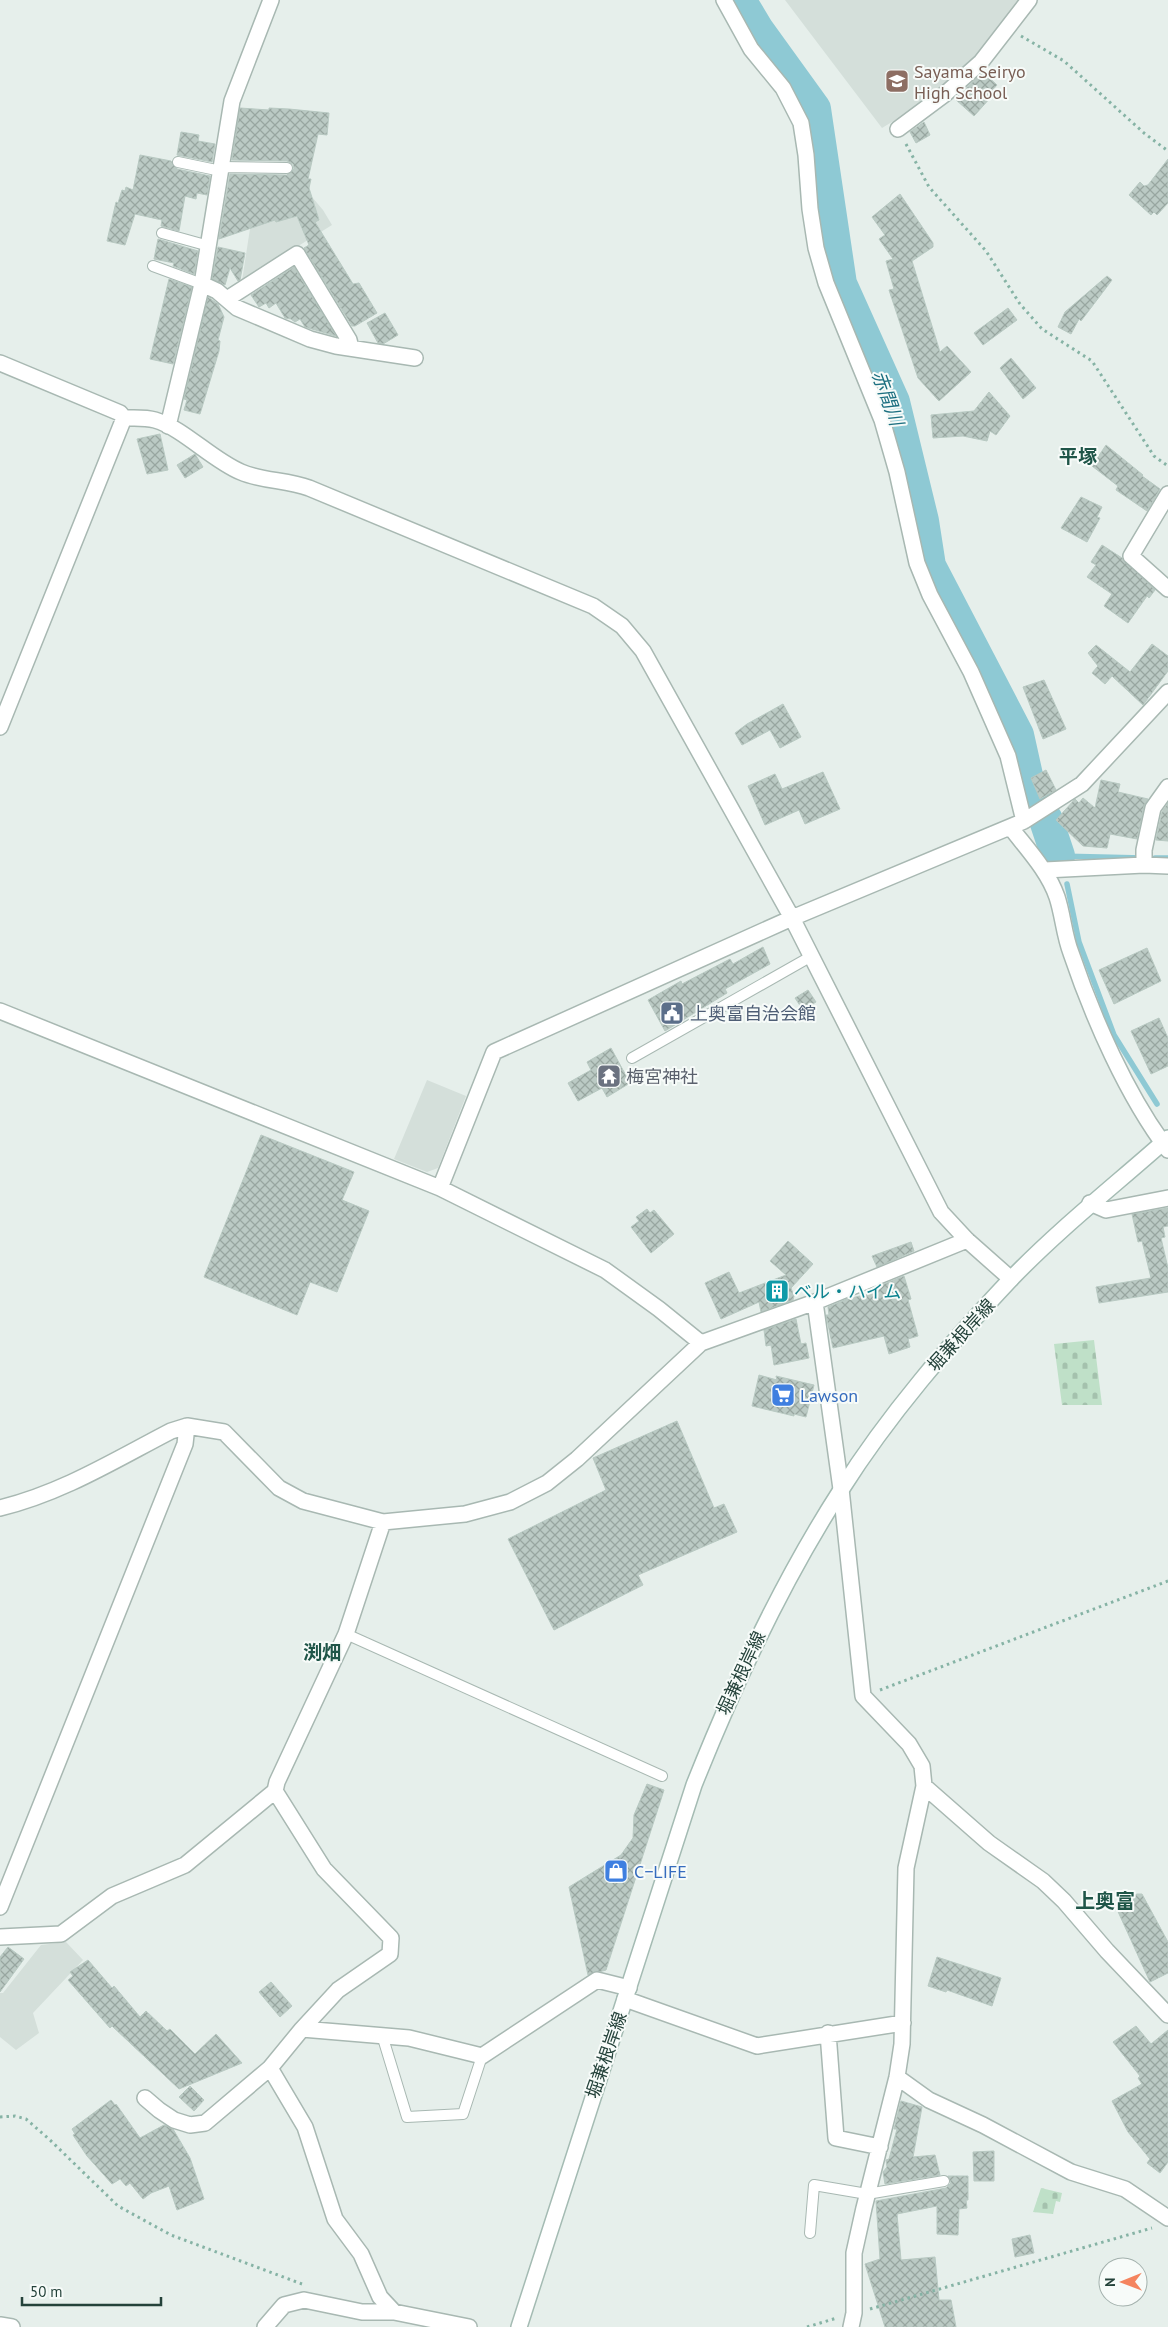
<svg xmlns="http://www.w3.org/2000/svg" width="1168" height="2327" viewBox="0 0 1168 2327" font-family="'PT Sans','Noto Sans JP',sans-serif">
<style>
.built{fill:#d4dfda}
.cemetery{fill:url(#cemetery-stones)}
.lines{fill:none;stroke-linecap:round;stroke-linejoin:round}
.stream{stroke:#8ec9d4;stroke-width:5.5}
.river{stroke:#8ec9d4;stroke-width:34}
.building{fill:url(#building-cross-hatch);stroke:#b8c9c2}
.service-casing{stroke:#a8b8b2;stroke-width:12}
.minor-casing{stroke:#a8b8b2;stroke-width:18}
.secondary-casing{stroke:#a4bbb3;stroke-width:18}
.path{stroke:#86b3a5;stroke-width:3;stroke-dasharray:2.5 4;stroke-linecap:butt}
.service{stroke:#fff;stroke-width:10}
.minor{stroke:#fff;stroke-width:15}
.secondary{stroke:#fff;stroke-width:15}
.labels{text-anchor:middle;dominant-baseline:central;stroke-width:4;stroke-linejoin:round;paint-order:stroke}
.education-label{font-size:18px;fill:#785e54;stroke:#f7fbf9;text-anchor:start}
.service-label{font-size:18px;fill:#4e5e75;stroke:#f7fbf9;text-anchor:start}
.worship-label{font-size:18px;fill:#5b616d;stroke:#f7fbf9;text-anchor:start}
.culture-label{font-size:18px;fill:#0d838f;stroke:#f7fbf9;text-anchor:start}
.street-label{font-size:18px;fill:#24423a;stroke:#f7fbf9}
.shop-label{font-size:18px;fill:#366cbe;stroke:#f7fbf9;text-anchor:start}
.water-label{font-size:19px;font-style:italic;fill:#1c6f80;stroke:#f7fbf9}
.neighbourhood-label{font-size:19px;font-weight:bold;fill:#1f5548;stroke:#f7fbf9}
.quarter-label{font-size:20px;font-weight:bold;fill:#1f5548;stroke:#f7fbf9}
</style>
<defs>
<pattern id="cemetery-stones" width="16" height="16" patternUnits="userSpaceOnUse" patternTransform="scale(1.25)"><rect width="16" height="16" fill="#bfe0c8"/><path d="M2 7V4a2 2 0 0 1 4 0v3zM10 15v-3a2 2 0 0 1 4 0v3z" fill="#a4c1ad"/></pattern>
<pattern id="building-cross-hatch" width="8" height="8" patternUnits="userSpaceOnUse" patternTransform="scale(1.25)"><rect width="8" height="8" fill="#bbcac4"/><path d="M0 0l8 8M0 8l8-8" fill="none" stroke="#98a6a0"/></pattern>
</defs>
<rect width="100%" height="100%" fill="#e6efeb"/>
<path class="built" d="M785 0H1019L976 57 918 106 882 128Z
M312 197 323 210 332 225 242 281 253 209Z
M427 1080 466 1096 438 1168 427 1172 394 1159Z
M66 1942 83 1960 33 2013 39 2033 16 2050 0 2037V1993H3L41 1945Z"/>
<path class="cemetery" d="M1094 1340 1102 1405H1062L1054 1344Z
M1041 2188 1062 2193 1060 2202 1056 2201 1053 2214 1033 2212Z"/>
<g class="lines">
<path class="stream" d="M1058 856 1143 858
M1155 858H1168
M1067 884 1079 942 1114 1035 1157 1104"/>
<path class="river" d="M739 0 757 30 814 109 840 284 893 402 922 521 929 566 1017 735 1029 789 1036 801
M1046 820 1058 856"/>
</g>
<path class="building" d="M983 72 997 85 989 94 991 97 974 116 955 99Z
M240 108 269 110V108L289 109 329 113 327 135 318 134 308 179H311L309 188 319 220 315 222 353 284 359 283 377 313 355 326H352L304 248 309 245 297 216 276 222 275 220 219 239 230 174 287 175 294 169 293 164 287 161 232 160Z
M924 122 930 135 916 143 910 132Z
M181 132 199 135 198 141 215 144 212 162 177 155Z
M140 155 171 161 177 169 210 176 207 195 197 193 196 199 185 196 179 231 161 226 162 220 135 214 125 245 107 241 116 202 118 203 122 190 125 191 126 187 133 190Z
M1168 159V203L1157 215 1154 212 1151 215 1129 195 1140 182 1144 186 1148 185Z
M900 194 933 243V247L912 261 940 352 947 346 971 372 939 401 918 378 889 290 894 289 886 261 893 259 879 239 885 235 872 217Z
M158 239 198 251 194 274 173 266 174 263 154 259Z
M218 247 245 253 240 280 238 281 230 268 225 285 212 279Z
M294 267 336 336 305 327 300 319 295 322 291 319 285 318 276 303 269 308 266 303 259 307 251 295Z
M1107 276 1112 280 1081 321 1079 319 1071 334 1058 327 1065 312Z
M169 279 192 287 173 364 150 359Z
M208 297 218 304 224 317 218 340 220 341 219 351 200 414 184 410 187 400 184 399Z
M1008 308 1017 320 983 345 974 333Z
M385 313 398 335 383 344 378 343 367 323Z
M1011 358 1036 388 1023 399 1000 368Z
M989 392 1010 416 996 435 990 431 987 441 963 436 933 438 931 415 974 411Z
M160 434 168 470 147 474 137 439Z
M1106 445 1143 475 1142 476 1160 489 1147 511 1116 490 1118 486 1092 466Z
M195 454 203 467 185 478 177 465Z
M1081 497 1102 507 1097 517 1100 518 1087 542 1061 528Z
M1102 545 1122 558 1155 590 1149 598 1147 596 1128 623 1104 606 1112 594 1087 577 1096 565 1091 562Z
M1152 644 1168 656V671L1143 705 1112 676 1105 684 1092 673 1098 666 1088 653 1096 645 1130 672Z
M1044 680 1066 729 1043 739 1023 687Z
M783 704 801 737 780 748 770 730 742 745 735 733 747 724Z
M1046 770 1056 790 1040 799 1031 778Z
M823 772 840 809 805 824 799 810 765 825 748 786 775 774 782 789Z
M1101 780 1120 784 1118 792 1148 799 1144 806 1137 839 1110 834 1107 848 1083 846 1056 820 1075 799 1079 803 1083 798 1095 808Z
M1168 803V841L1156 840 1162 812Z
M763 947 770 964 725 989 727 993 665 1031 648 1000 681 981 682 984 730 959 733 964Z
M1147 948 1161 981 1114 1004 1099 970Z
M808 990 816 1002 803 1010 795 998Z
M1159 1018 1168 1038V1066L1151 1074 1131 1031Z
M611 1048 630 1083 607 1097 602 1088 578 1101 568 1083 591 1070 587 1062Z
M261 1135 354 1172 342 1200 369 1211 337 1292 310 1282 297 1315 204 1277Z
M1168 1208V1226L1163 1227 1165 1237 1161 1238 1168 1268V1292L1099 1303 1096 1287 1151 1278 1142 1241 1138 1242 1132 1214Z
M647 1209 650 1213 654 1210 674 1234 651 1253 631 1227 639 1221 636 1217Z
M788 1241 813 1264 791 1288 794 1296 793 1300 761 1312 759 1302 721 1319 705 1283 729 1272 739 1293 786 1275 770 1261Z
M911 1242 914 1251 877 1267 872 1256Z
M904 1276 911 1299 908 1300 918 1336 908 1339 910 1347 889 1354 884 1336 833 1348 826 1315H829L828 1307 847 1299 873 1293 872 1289Z
M796 1319 801 1344 806 1343 809 1358 774 1365 771 1345 766 1346 764 1330Z
M759 1375 777 1380 776 1376 814 1385 806 1417 794 1414V1416L752 1406Z
M677 1421 714 1508 724 1504 737 1532 638 1575 643 1585 554 1630 508 1539 606 1490 593 1458Z
M647 1784 664 1790 606 1970 588 1975 569 1887 621 1855 633 1838 634 1815Z
M1137 1894H1142L1168 1942V1973L1150 1982 1115 1905Z
M8 1947 24 1959 0 1992V1957Z
M937 1957 1001 1978 992 2006 947 1990 946 1992 928 1986Z
M88 1960 112 1988 114 1986 140 2017 146 2011 167 2031 170 2029 195 2054 216 2034 242 2063 179 2089 112 2026 110 2028 68 1980 73 1976 70 1972Z
M271 1982 292 2006 280 2017 259 1992Z
M1136 2026 1151 2044 1168 2030V2162L1160 2173 1147 2163 1150 2159 1128 2132 1112 2101 1142 2084 1138 2078 1140 2076 1113 2042Z
M190 2086 204 2100 194 2111 179 2097Z
M111 2100 115 2105 116 2104 140 2138 164 2125 173 2129 190 2158 204 2199 177 2210 169 2186 151 2193 143 2199 130 2183 126 2186 120 2179 112 2184 87 2156 73 2135 75 2134 72 2129Z
M901 2101 922 2107 913 2157 935 2155 940 2175 885 2184 883 2172 887 2167 886 2160 889 2159 897 2129H894Z
M994 2151V2181H974L973 2152Z
M948 2176H968V2200H966L967 2208 959 2209 958 2235 937 2234V2206L897 2214 901 2260 935 2257 939 2300H951L956 2327H885L865 2264 880 2259 876 2201 946 2188 951 2183Z
M1030 2235 1034 2253 1015 2257 1012 2239Z"/>
<g class="lines">
<g class="service-casing">
<path id="service" d="M178 162 221 171
M222 167 287 168
M162 233 209 246
M153 266 202 284
M632 1058 810 957
M346 1634 662 1776
M382 2035 407 2117 463 2114 482 2056
M810 2233 814 2185 867 2194 944 2181"/>
</g>
<g class="minor-casing">
<path id="minor" d="M724 0 751 49 783 88 801 123 806 155 810 209 816 248 826 283 882 420 897 472 917 563 930 595 971 672 1008 756 1024 821
M898 129 945 94 981 62 1029 0
M202 284 217 291 237 308 310 339 336 346 415 358
M227 299 297 254 349 340 351 348
M0 363 120 413 124 418C134 418 145 417 155 420 183 428 212 460 241 472 262 481 287 480 309 488L593 606 622 626 643 651 792 918 941 1212 967 1240 1011 1279
M168 426 202 284 232 101 271 0
M1168 494 1131 556 1168 589
M0 727 124 418
M1011 828C1028 850 1048 871 1057 897 1063 915 1064 935 1071 953 1093 1018 1127 1096 1168 1150
M1144 865V850L1153 808 1168 787
M1045 870 1144 865 1168 866
M0 1011 440 1188 605 1270 659 1309 701 1343
M440 1188 494 1052 792 918 1024 821 1082 784 1168 692
M1090 1203 1106 1210 1168 1198
M815 1302 841 1489 863 1696 909 1744 922 1766 924 1786 906 1868 902 2044 897 2077 864 2208 854 2253V2313L851 2327
M0 1508C62 1493 115 1460 171 1431L187 1426 224 1432 279 1488 303 1501 383 1522 465 1514 510 1502 547 1483 577 1459 701 1343 815 1302 967 1240
M924 1786 989 1843 1043 1881 1064 1901 1107 1951 1168 2015
M0 1907 185 1444 187 1426
M0 1937 61 1934 112 1896 185 1865 275 1791 277 1782 346 1634 383 1522
M625 1999 757 2046 903 2023
M302 2029 409 2038 482 2056 597 1980 629 1988
M828 2033 836 2138 880 2147
M270 2068 305 2127 335 2219 361 2254 380 2297 394 2312 469 2327
M897 2077 929 2100 983 2125 1071 2172 1125 2189 1168 2218
M145 2098 159 2110 174 2120 190 2125 205 2123 270 2068 302 2029 338 1990 390 1954 391 1938 324 1869 275 1791
M0 2325 12 2327
M265 2327 284 2305 304 2300 362 2312H394"/>
</g>
<g class="secondary-casing">
<path id="secondary" d="M519 2327 694 1785C735 1682 781 1583 841 1490 889 1414 949 1345 1010 1280 1059 1229 1115 1185 1168 1138"/>
</g>
<path class="path" d="M1021 36 1064 61 1144 133 1168 151
M906 144 929 187 986 251 1020 304 1042 329 1092 361 1154 456 1168 466
M880 1690 1168 1581
M0 2117 15 2116 26 2119 50 2140 118 2206 171 2235 302 2284
M870 2309 1152 2228
M807 2327 837 2318"/>
<use href="#service" class="service"/>
<use href="#minor" class="minor"/>
<use href="#secondary" class="secondary"/>
</g>
<defs>
<g id="school-square" transform="scale(1.25)"><rect x="-9" y="-9" width="18" height="18" rx="4" fill="#8d6e63" stroke="#f7fbf9"/><path d="M0-5L7-2L0 1L-7-2ZM-4 1L0 2.5L4 1V4Q0 6-4 4Z" fill="#fff"/></g>
<g id="civic-square" transform="scale(1.25)"><rect x="-9" y="-9" width="18" height="18" rx="4" fill="#5c6f8a" stroke="#f7fbf9"/><path d="M-.6-6.5H3V-4.5H.6V-3L4-1V1h2V6H-6V1h2V-1L-.6-3ZM-1.2 2.5V6h2.4V2.5Z" fill="#fff"/></g>
<g id="temple-square" transform="scale(1.25)"><rect x="-9" y="-9" width="18" height="18" rx="4" fill="#6b7280" stroke="#f7fbf9"/><path d="M0-6L5-2H3V0L6.5 2.5H4V6H1.5V3h-3V6H-4V2.5H-6.5L-3 0V-2H-5Z" fill="#fff"/></g>
<g id="building-square" transform="scale(1.25)"><rect x="-9" y="-9" width="18" height="18" rx="4" fill="#0f9aa8" stroke="#f7fbf9"/><path d="M-4-6H4V6H1V3H-1V6H-4ZM-2.5-4.3h1.7v1.8h-1.7ZM.8-4.3h1.7v1.8H.8ZM-2.5-1h1.7V.8h-1.7ZM.8-1h1.7V.8H.8Z" fill="#fff"/></g>
<g id="supermarket-square" transform="scale(1.25)"><rect x="-9" y="-9" width="18" height="18" rx="4" fill="#3f7fe0" stroke="#f7fbf9"/><path d="M-6-5.5h2.5l.6 2H6L4.5 2H-2.5L-4.4-4H-6ZM-1.5 3.2a1.3 1.3 0 1 0 .1 0ZM3 3.2a1.3 1.3 0 1 0 .1 0Z" fill="#fff"/></g>
<g id="shop-square" transform="scale(1.25)"><rect x="-9" y="-9" width="18" height="18" rx="4" fill="#3f7fe0" stroke="#f7fbf9"/><path d="M-5-2.5h2.3a2.7 3.5 0 0 1 5.4 0H5L5.5 6h-11ZM-1.5-2.5h3a1.5 2.3 0 0 0-3 0Z" fill="#fff"/></g>
</defs>
<g fill-rule="evenodd">
<use href="#school-square" x="897" y="81"/>
<use href="#civic-square" x="672" y="1013"/>
<use href="#temple-square" x="609" y="1076"/>
<use href="#building-square" x="777" y="1291"/>
<use href="#supermarket-square" x="783" y="1395"/>
<use href="#shop-square" x="616" y="1871"/>
</g>
<g class="labels">
<g class="education-label">
<text x="914" y="71">Sayama Seiryo<tspan x="914" dy="21">High School</tspan></text>
</g>
<g class="service-label">
<text x="690" y="1013">上奥富自治会館</text>
</g>
<g class="worship-label">
<text x="626" y="1076">梅宮神社</text>
</g>
<g class="culture-label">
<text x="794" y="1291">ベル・ハイム</text>
</g>
<g class="street-label">
<text transform="translate(961 1335) rotate(-48)">堀兼根岸線</text>
<text transform="translate(741 1673) rotate(-65)">堀兼根岸線</text>
<text transform="translate(606 2055) rotate(-71)">堀兼根岸線</text>
</g>
<g class="shop-label">
<text x="800" y="1395">Lawson</text>
<text x="634" y="1871">C−LIFE</text>
</g>
<g class="water-label">
<text transform="translate(888 398) rotate(70)">赤間川</text>
</g>
<g class="neighbourhood-label">
<text x="1078" y="456">平塚</text>
<text x="322" y="1652">渕畑</text>
</g>
<g class="quarter-label">
<text x="1105" y="1901">上奥富</text>
</g>
</g>
<g transform="translate(1123 2282) rotate(269)"><circle r="24" fill="#f7fbf9" stroke="#a3b1ad"/>
<path d="M0-4L9 19L0 12L-9 19Z" fill="#f4845f"/>
<text y="-8" font-size="14" font-weight="bold" text-anchor="middle" fill="#24423a">N</text>
</g>
<path d="M22 2297v8h139v-8" fill="none" stroke="#24423a" stroke-width="2.5"/>
<text x="30" y="2297" font-size="15" fill="#24423a" stroke="#f7fbf9" stroke-width="4" paint-order="stroke">50 m</text>
</svg>
